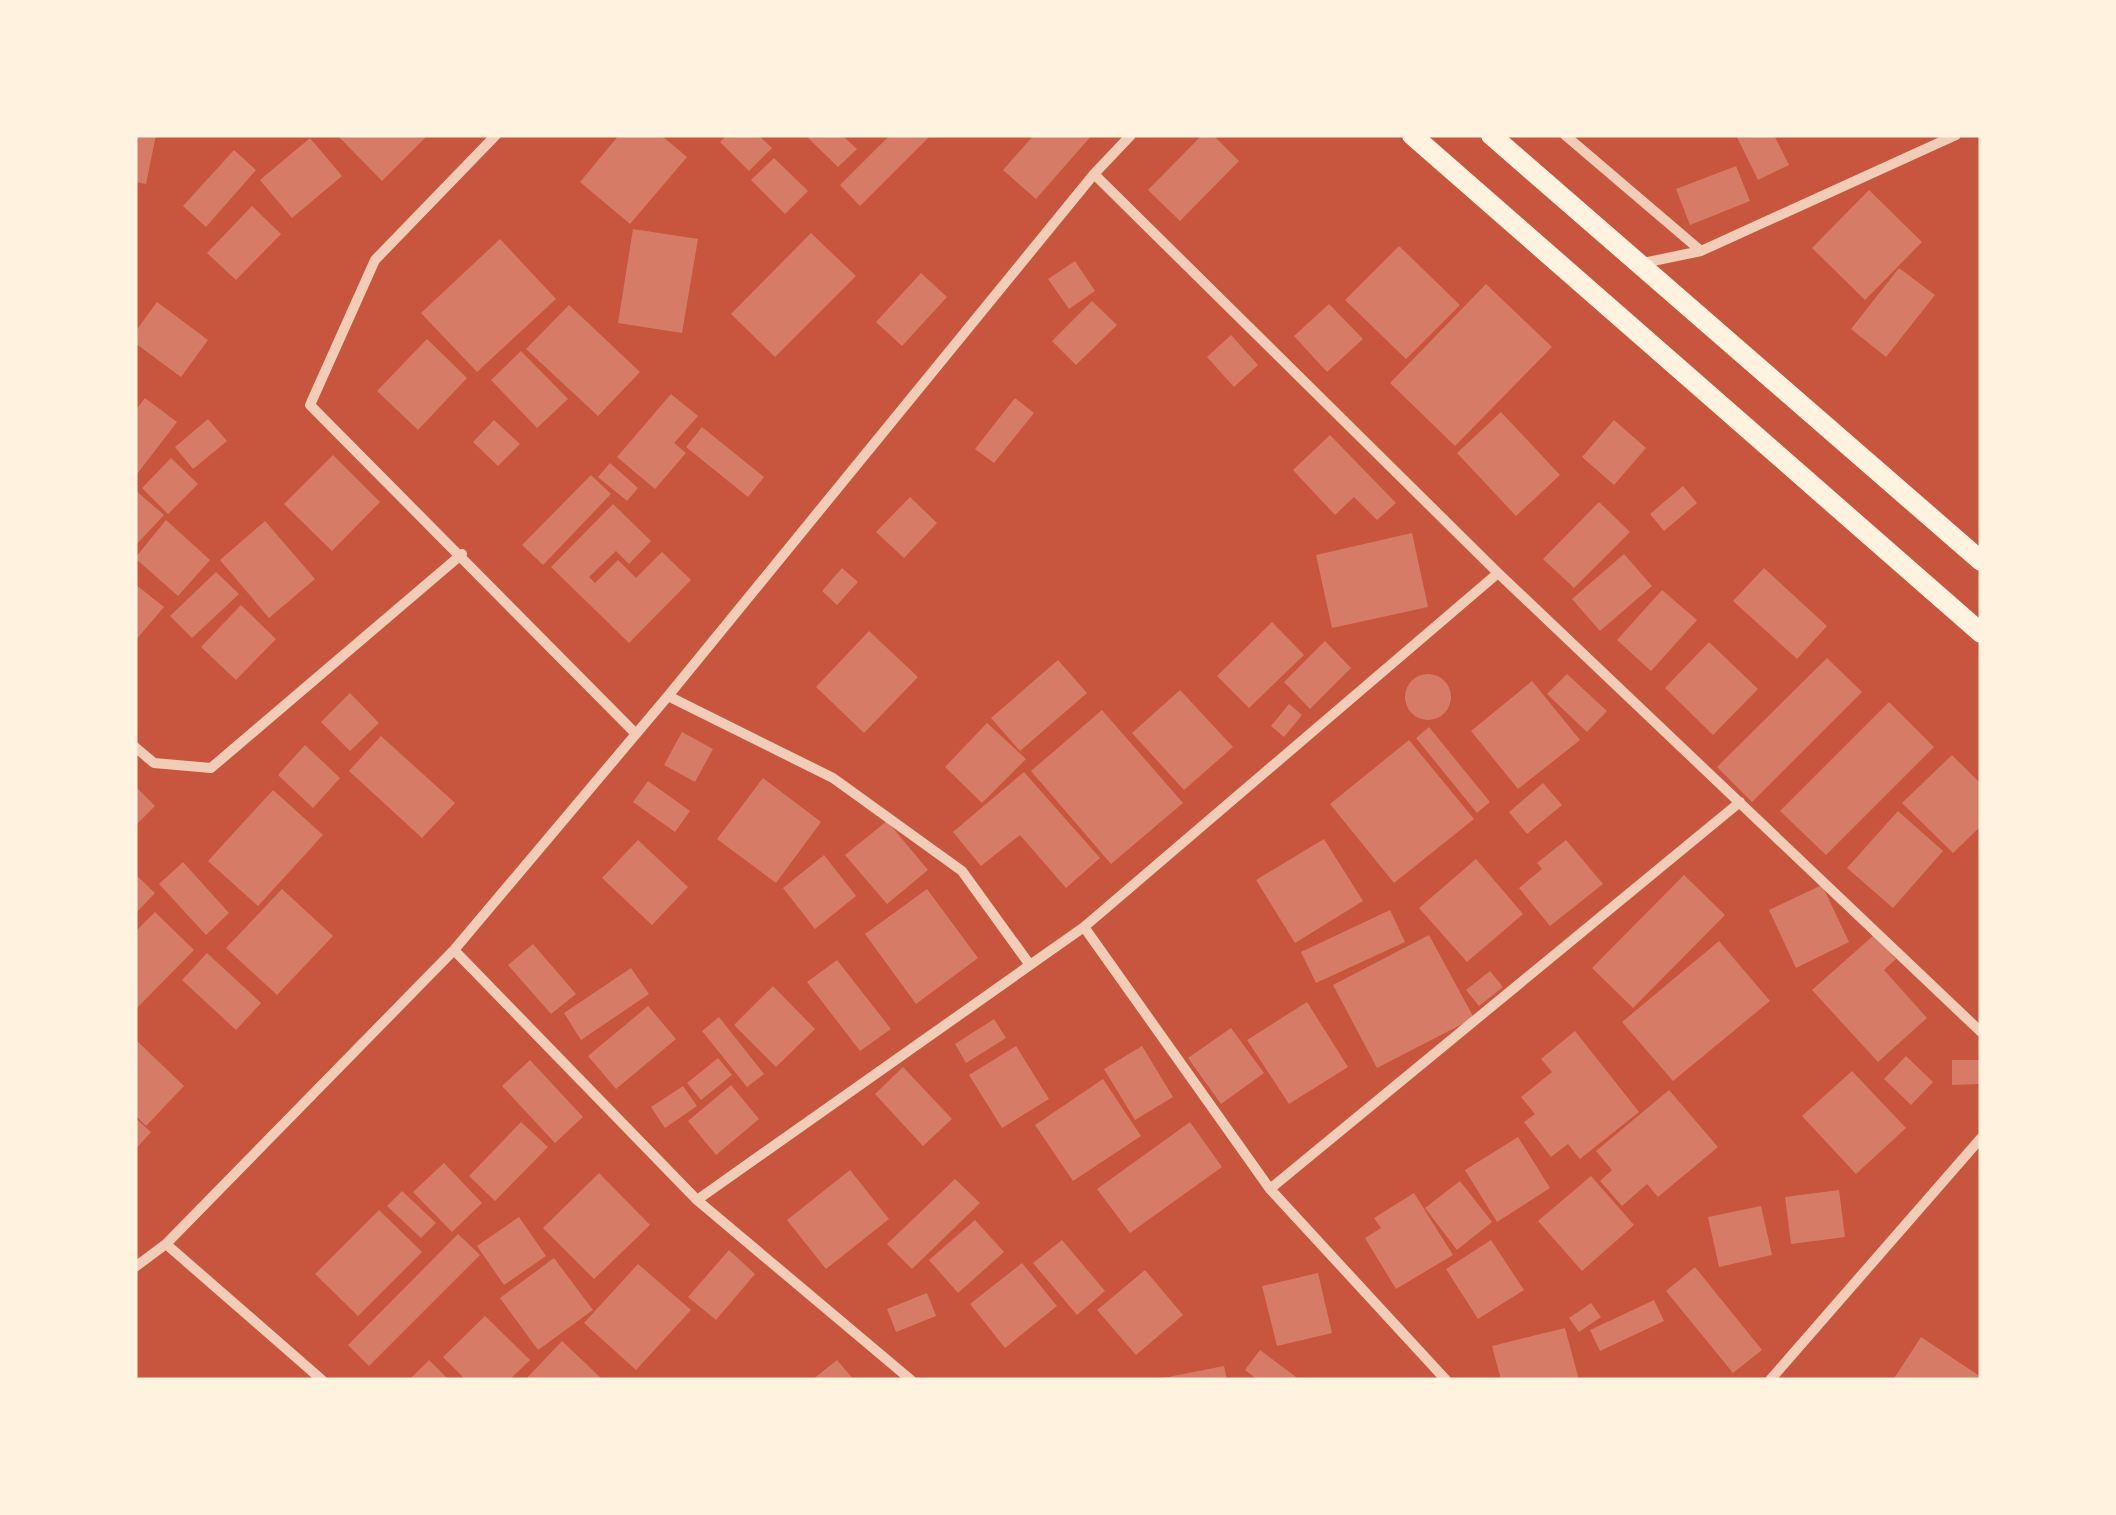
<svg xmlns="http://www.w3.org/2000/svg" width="2116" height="1515" viewBox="0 0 2116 1515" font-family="Lato,sans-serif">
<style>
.building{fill:#d67c66}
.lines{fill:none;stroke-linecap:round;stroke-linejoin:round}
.minor{stroke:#f1ccb7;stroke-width:10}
.secondary{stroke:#fff3e0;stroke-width:20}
</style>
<rect width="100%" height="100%" fill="#c8553d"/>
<path class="building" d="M135 135H156L146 184 135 182Z
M337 135H428L382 181Z
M619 135H661L687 157 630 224 580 182Z
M727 135H758L772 148 749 171 720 142Z
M805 135H842L857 149 838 167Z
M890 135H931L860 206 840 185Z
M1034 135H1092L1036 199 1003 170Z
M1202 135H1213L1239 161 1180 221 1148 190Z
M1736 135H1774L1789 165 1758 180Z
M310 138 342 176 292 218 260 180Z
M234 150 256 170 206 227 183 206Z
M774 158 808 191 785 214 751 180Z
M1736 166 1750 201 1690 225 1676 189Z
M1869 190 1922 242 1865 300 1812 248Z
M252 206 281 234 236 280 207 253Z
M633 229 698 239 682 333 618 323Z
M811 233 856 276 775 357 731 314Z
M500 239 556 299 477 372 421 313Z
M1399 246 1460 305 1406 359 1345 300Z
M1075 261 1095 291 1069 309 1048 279Z
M1899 268 1935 295 1886 357 1851 329Z
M921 273 947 297 902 346 876 322Z
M1486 284 1552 347 1455 446 1390 383Z
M1092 301 1117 325 1076 365 1052 341Z
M157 302 208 340 181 377 135 343V332Z
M1329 304 1363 339 1327 372 1294 336Z
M569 305 640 372 598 416 526 349Z
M1231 335 1258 365 1234 387 1207 357Z
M427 339 467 378 418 430 377 391Z
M521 351 568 399 537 428 491 380Z
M671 394 698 416 674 443 686 453 655 489 617 457Z
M145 398 177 422 137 474 135 411Z
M1015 398 1034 413 994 463 975 449Z
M1501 412 1560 475 1516 516 1457 453Z
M208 419 227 441 193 469 175 447Z
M494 420 520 444 498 466 473 442Z
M1614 420 1646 448 1614 485 1582 457Z
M702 427 764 477 748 497 686 447Z
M1330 435 1396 503 1377 520 1354 497 1335 515 1293 470Z
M333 455 380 502 332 551 284 504Z
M171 458 198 484 168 514 142 488Z
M610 463 638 488 627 501 598 477Z
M591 475 611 494 543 565 522 545Z
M1683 486 1697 503 1664 531 1650 514Z
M135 490 164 515 135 546Z
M910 497 937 523 904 558 876 532Z
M1599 502 1630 532 1574 588 1543 559Z
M613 504 651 541 629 564 616 551 589 577 595 583 618 560 636 578 662 552 691 580 629 643 551 567Z
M166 520 210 560 178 596 135 558Z
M265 521 315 579 269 618 220 560Z
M1412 533 1428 607 1332 628 1316 555Z
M1624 554 1652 586 1600 631 1572 599Z
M842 568 858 582 837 605 822 591Z
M1764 568 1827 626 1797 659 1733 601Z
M216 572 239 594 192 638 170 616Z
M135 584 164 607 135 641Z
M1662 590 1697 620 1651 671 1617 640Z
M241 605 276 639 236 680 201 647Z
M1272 622 1304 655 1249 708 1217 676Z
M869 631 918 677 864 733 816 687Z
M1325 641 1351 668 1310 709 1284 682Z
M1709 642 1758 689 1713 735 1665 688Z
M1827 658 1862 692 1752 802 1717 767Z
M1058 660 1087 693 1020 751 991 718Z
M1567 674 1607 711 1587 732 1547 694Z
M1405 697a23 23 0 1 1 46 0a23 23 0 1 1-46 0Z
M1532 681 1580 740 1518 789 1471 731Z
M1180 690 1233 747 1184 790 1132 733Z
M350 693 379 723 350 751 321 722Z
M1889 702 1934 747 1826 855 1780 811Z
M1289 704 1302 715 1284 737 1271 726Z
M1102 710 1183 803 1111 864 1031 771Z
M987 723 1026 759 982 803 945 767Z
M1429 727 1490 802 1477 813 1416 738Z
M682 732 713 749 695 782 664 765Z
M381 736 455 803 422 838 349 771Z
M1409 740 1474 819 1394 883 1330 804Z
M305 745 340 778 313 808 278 775Z
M1952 755 1981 784V826L1953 853 1902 803Z
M1024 772 1100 858 1066 888 1020 835 981 866 953 832Z
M763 778 821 822 776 883 717 839Z
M648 781 690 811 675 832 633 802Z
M1543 783 1562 805 1527 834 1509 812Z
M135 786 155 806 135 826Z
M273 790 323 835 258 906 208 861Z
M1898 811 1943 851 1893 908 1847 868Z
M887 821 928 870 887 904 845 855Z
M1324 839 1363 901 1295 943 1256 880Z
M638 840 688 887 652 925 602 878Z
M1566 840 1603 884 1550 926 1519 888 1542 869 1537 863Z
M824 855 856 896 815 929 783 888Z
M1476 859 1523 914 1467 962 1419 908Z
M183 862 229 913 206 935 159 884Z
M135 874 155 893 135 914Z
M1684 875 1725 915 1633 1008 1592 968Z
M1822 885 1849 942 1796 968 1769 910Z
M282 889 333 936 277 995 226 948Z
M927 889 978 958 916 1004 865 934Z
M1390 910 1405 942 1316 983 1301 952Z
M155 912 194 950 135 1010V932Z
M1429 935 1474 1018 1377 1068 1333 985Z
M1874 935 1896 959 1884 970 1927 1018 1878 1062 1812 990Z
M1719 941 1770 1001 1673 1081 1622 1022Z
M533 944 576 994 551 1014 508 965Z
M207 953 261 1003 236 1030 182 980Z
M837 960 891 1029 860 1051 807 982Z
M631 968 649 994 581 1040 564 1013Z
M1490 971 1503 987 1479 1006 1466 990Z
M773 986 815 1029 776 1067 734 1025Z
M1307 1002 1348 1067 1289 1104 1247 1040Z
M648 1006 676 1039 616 1089 588 1056Z
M719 1017 764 1074 747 1087 702 1031Z
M994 1019 1006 1038 966 1063 955 1044Z
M1231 1028 1264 1073 1221 1104 1188 1058Z
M1575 1031 1639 1112 1580 1159 1568 1144 1551 1157 1524 1122 1535 1114 1521 1097 1552 1072 1541 1059Z
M135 1039 184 1086 146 1126 135 1115Z
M1016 1046 1049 1099 1002 1128 969 1075Z
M1142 1046 1173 1097 1135 1120 1104 1069Z
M1906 1056 1933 1082 1911 1105 1884 1079Z
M718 1058 732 1075 701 1100 687 1083Z
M530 1060 583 1117 555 1143 502 1086Z
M1952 1060H1980L1981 1084 1952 1085Z
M903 1067 952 1119 923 1146 875 1094Z
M1852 1071 1906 1128 1856 1174 1802 1116Z
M1103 1079 1141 1136 1073 1181 1035 1125Z
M731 1085 759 1119 716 1155 688 1121Z
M683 1086 697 1106 665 1128 651 1107Z
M1669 1090 1718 1147 1658 1197 1647 1184 1622 1206 1600 1181 1612 1170 1596 1151Z
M135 1118 151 1132 135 1150Z
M521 1122 548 1147 495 1201 469 1176Z
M1190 1122 1222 1167 1130 1233 1097 1189Z
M1518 1137 1550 1188 1497 1222 1465 1170Z
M444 1163 482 1203 452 1232 413 1192Z
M850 1170 889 1219 826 1269 787 1220Z
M599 1173 650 1225 594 1279 543 1228Z
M1591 1176 1634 1225 1582 1271 1538 1221Z
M955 1179 980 1203 912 1269 887 1244Z
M1460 1181 1492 1222 1457 1250 1425 1208Z
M1839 1190 1845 1237 1791 1244 1785 1197Z
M402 1191 436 1223 421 1238 387 1206Z
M1414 1193 1453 1255 1396 1289 1365 1238 1381 1228 1374 1218Z
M1761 1206 1772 1255 1719 1267 1708 1217Z
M379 1210 422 1252 358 1316 315 1274Z
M519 1217 546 1256 504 1285 477 1246Z
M975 1220 1004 1252 958 1293 929 1260Z
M458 1234 480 1255 369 1366 348 1345Z
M1062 1240 1105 1291 1077 1315 1033 1263Z
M1491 1240 1524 1290 1478 1319 1446 1269Z
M729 1250 755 1274 716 1320 688 1297Z
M554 1258 593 1310 538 1350 500 1298Z
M1022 1263 1057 1306 1005 1348 970 1304Z
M638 1264 691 1310 636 1370 584 1323Z
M1695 1267 1762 1350 1733 1373 1666 1291Z
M1145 1270 1183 1315 1136 1355 1097 1310Z
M1318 1273 1332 1333 1277 1346 1262 1286Z
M927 1293 936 1316 896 1332 887 1309Z
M1654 1300 1664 1321 1600 1351 1590 1330Z
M1591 1303 1601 1317 1579 1332 1569 1318Z
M485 1316 530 1360 509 1380H466L443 1357Z
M1565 1328 1579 1380H1501L1492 1346Z
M1921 1337 1981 1377V1380H1893Z
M562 1341 603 1380H525Z
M1260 1350 1300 1380H1258L1245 1370Z
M429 1360 449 1380H409Z
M837 1360 854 1380H812Z
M1224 1366 1227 1380H1163V1378Z"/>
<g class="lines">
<path class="minor" d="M496 135 375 260 310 405 636 734
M1565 135 1701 251
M1094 174 1498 573 1981 1032
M1643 263 1701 251 1956 135
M668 696 833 778 962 871 1030 965
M135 747 154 763 211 768 462 554
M1084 927 1270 1189 1446 1380
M454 950 697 1200 911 1380
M1270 1189 1740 802
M697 1200 1084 927 1498 573
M166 1244 322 1380
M135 1267 166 1244 454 950 668 696 1094 174 1131 135
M1770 1380 1981 1138"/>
<path class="secondary" d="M1412 135 1981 633
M1491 135 1981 561"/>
</g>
<rect width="2116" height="1515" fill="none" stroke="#fff3e0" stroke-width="275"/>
</svg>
